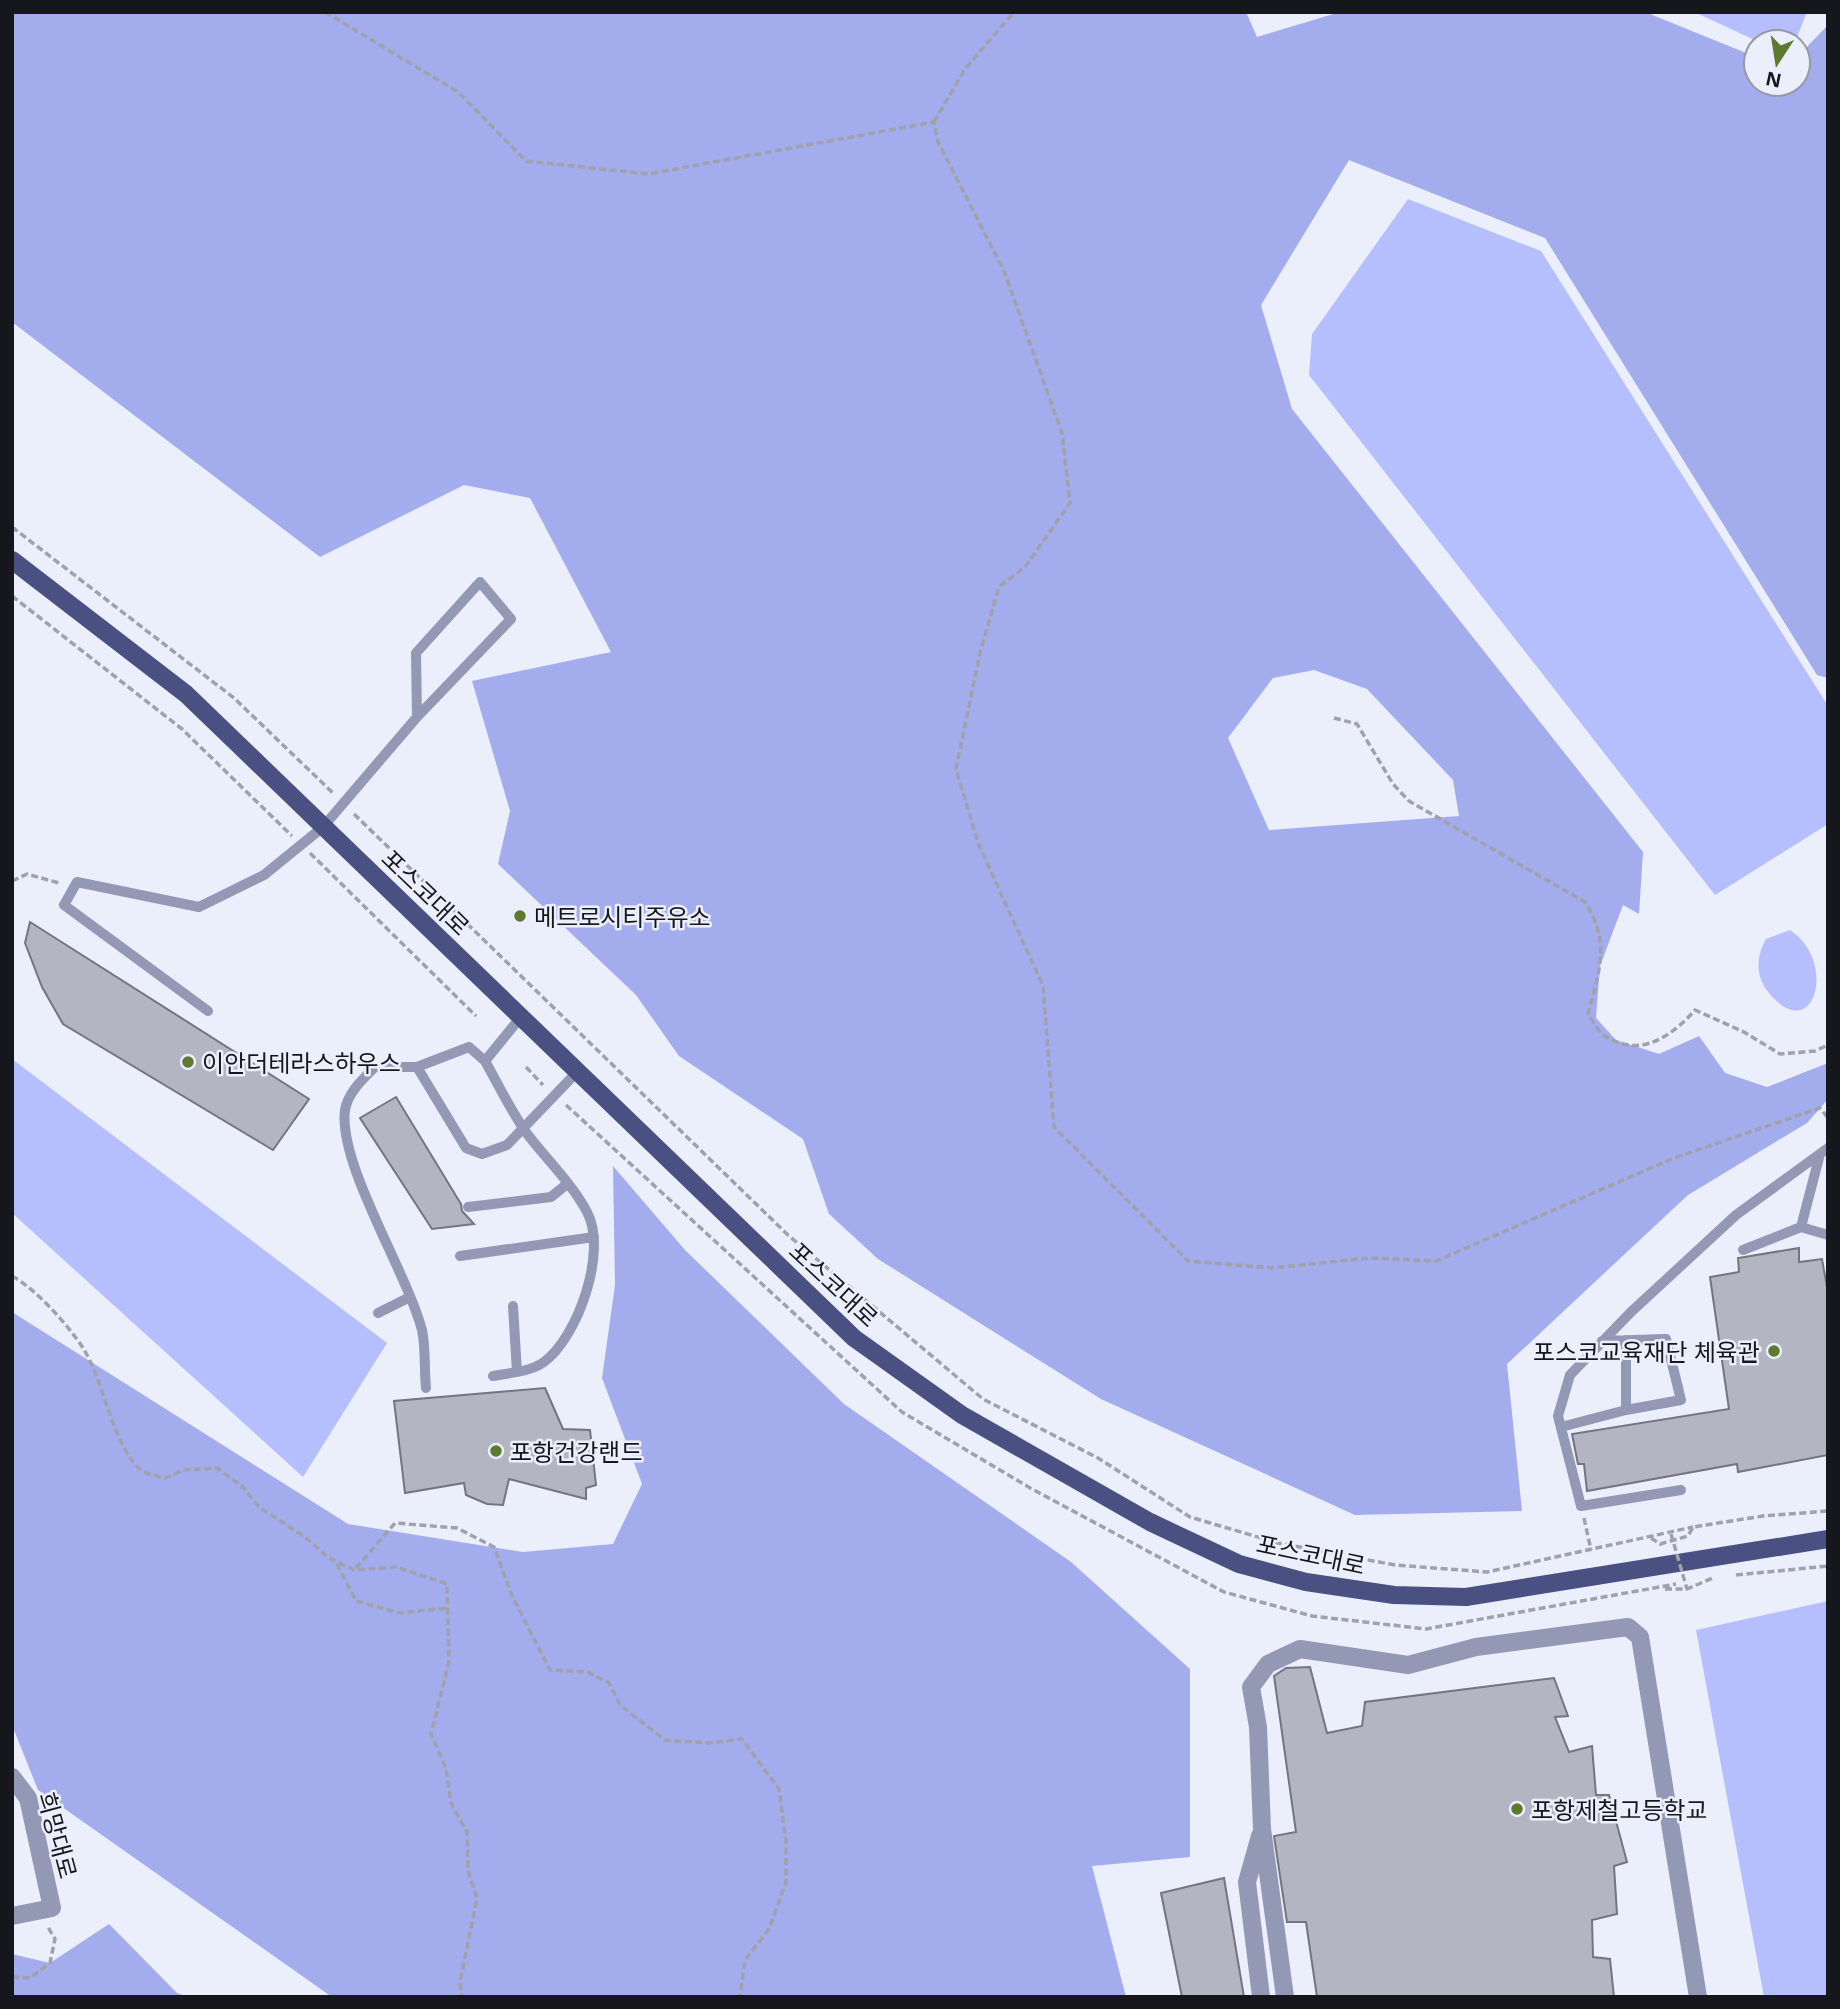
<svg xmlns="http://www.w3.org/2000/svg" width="1840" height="2009" viewBox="0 0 1840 2009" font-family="'Noto Sans','Noto Sans KR',sans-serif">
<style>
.green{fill:#b5bffd}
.forest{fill:#a3adee;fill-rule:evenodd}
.building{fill:#b3b5c2;stroke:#737581;stroke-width:2}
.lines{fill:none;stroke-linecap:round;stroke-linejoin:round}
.path{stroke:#9fa1ab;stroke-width:3.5;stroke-dasharray:7 3.5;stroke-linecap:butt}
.service{stroke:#9398b4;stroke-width:10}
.minor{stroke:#9398b4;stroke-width:18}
.primary{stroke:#4a5081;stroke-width:18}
.path-bridge{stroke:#9fa1ab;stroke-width:3.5;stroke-dasharray:7 3.5;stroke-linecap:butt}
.poi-dot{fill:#5d7a2e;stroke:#ebeefb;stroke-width:2.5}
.labels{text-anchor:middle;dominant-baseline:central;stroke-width:5;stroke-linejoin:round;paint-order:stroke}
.street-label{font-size:24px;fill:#16171c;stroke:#ebeefb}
.poi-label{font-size:24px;fill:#16171c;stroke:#ebeefb;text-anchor:start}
</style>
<rect width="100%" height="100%" fill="#ebeefb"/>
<path class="green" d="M1694 12H1807L1795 42H1759Z
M1408 199 1541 251 1828 706V824L1715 895 1309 375 1312 334Z
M1790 930C1840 963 1812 1051 1766 989 1755 973 1757 955 1766 939Z
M12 1059 387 1343 303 1477 12 1213Z
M1828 1601V1997H1764L1696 1630Z"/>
<path class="forest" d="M12 12H1246L1257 37 1340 12H1645L1756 57V84H1798V56L1828 25V678L1817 675 1545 238 1349 160 1261 305 1292 409 1643 852 1639 914 1623 905 1600 966 1596 1018 1616 1040 1659 1054 1699 1036 1725 1073 1767 1087 1828 1063V1099L1807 1123 1688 1195 1507 1364 1522 1511 1355 1515 1101 1399 878 1259 829 1214 803 1139 679 1056 636 995 498 864 510 811 472 681 611 652 530 498 464 485 320 557 12 322ZM1314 670 1367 689 1453 780 1459 816 1269 830 1228 738 1273 678Z
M613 1166 685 1250 844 1404 1071 1562 1190 1669V1857L1092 1866 1126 1997H332L38 1790 12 1725V1312L348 1524 523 1552 613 1544 642 1484 602 1378 615 1285Z
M109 1924 177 1993 188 1997H12V1954L50 1963Z"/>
<path class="building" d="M30 922 309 1099 273 1150 63 1024 42 987 25 943Z
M396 1097 461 1204 462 1211 474 1224 432 1229 360 1118Z
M1799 1248V1262L1822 1259 1828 1293V1455L1738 1472 1737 1464 1587 1491 1584 1464H1578L1572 1434 1729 1409 1710 1277 1739 1272 1738 1258Z
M545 1388 563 1429 590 1430 596 1485 586 1488V1499L509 1479 503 1505 487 1504 466 1495 464 1483 405 1493 394 1401Z
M1310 1667 1327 1733 1362 1726 1365 1702 1554 1678 1568 1716 1555 1717 1569 1752 1592 1746 1596 1795H1609L1627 1862 1614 1866 1617 1914 1592 1920 1593 1957 1610 1959 1614 1997H1317L1306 1922H1287L1274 1836 1296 1832 1274 1676 1286 1668Z
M1224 1878 1244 1997H1182L1161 1893Z"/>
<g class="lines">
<path class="path" d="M325 12 458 92 526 161 648 174 934 122 938 142 1004 271 1062 433 1070 503 1025 567 999 587 980 653 956 769 978 843 1043 986 1054 1127 1188 1261 1272 1268 1370 1258 1436 1261 1674 1158 1820 1108 1828 1118
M934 122 965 69 1014 12
M12 527 234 698 334 794
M12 596 182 729 292 836
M1334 718 1357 724 1393 784 1409 801 1585 902C1611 942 1599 972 1588 1014 1593 1021 1598 1032 1605 1036 1640 1059 1672 1036 1695 1010L1744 1032 1780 1054 1815 1051 1828 1045
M354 814 788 1235 983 1399 1098 1458 1190 1517 1278 1543 1395 1565 1487 1572 1693 1527
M310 853 476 1016
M12 881 27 874 59 883
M526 1067 543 1085
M566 1105 902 1412 1032 1489 1224 1592 1312 1616 1426 1629 1676 1584
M12 1276C36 1289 68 1325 83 1348 104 1381 113 1446 140 1469 146 1474 158 1476 165 1478L183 1470 217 1468 243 1487 259 1507 305 1537 329 1558 354 1570 396 1567 447 1584 449 1662 431 1734 446 1769 451 1803 467 1832 468 1871 477 1898 460 1982 462 1997
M1584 1518 1591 1550
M1651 1538 1660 1544 1688 1536 1693 1527 1763 1516 1828 1511
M337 1564 356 1601 400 1613 447 1608
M356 1568 395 1523 457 1528 494 1547 512 1596 550 1670 588 1672 609 1683 620 1705 665 1740 708 1743 742 1739 779 1789 786 1842V1882L769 1929 745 1960 740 1997
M1736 1575 1828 1566
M1665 1589H1687L1715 1577
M12 1977 30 1978 50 1963 55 1939 48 1927"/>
<path class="service" d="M208 1011 64 905 77 882 199 907 264 875 323 827 417 717 511 619 480 582 416 653 417 717
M417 1067 466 1148 482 1154 507 1145 577 1072
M1820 1154 1801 1227 1828 1235
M468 1207 551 1197 567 1184
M1743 1250 1801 1227
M460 1256 594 1237
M513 1306 517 1372
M378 1313 410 1297
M1602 1341 1666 1339 1681 1400 1626 1410V1340
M493 1376C509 1373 530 1372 544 1362 578 1337 608 1251 587 1212 571 1182 545 1158 525 1131 510 1109 498 1084 485 1061L520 1018
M426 1388C424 1370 426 1348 422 1330 406 1270 338 1164 345 1110 348 1092 363 1079 375 1067H417L469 1047 485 1061
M1561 1427 1626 1410
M1681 1490 1581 1506 1558 1416 1570 1375 1631 1312 1736 1215 1828 1148"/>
<path class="minor" d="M12 1777 28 1798 52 1908 12 1916
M1260 1836 1247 1882 1261 1997
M1285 1997 1262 1829 1258 1727 1251 1687 1268 1664 1300 1649 1408 1665 1476 1647 1628 1627 1640 1637 1698 1997"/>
<path class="primary" d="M12 560 186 694 854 1338 962 1415 1150 1522 1239 1564 1306 1582 1394 1595 1466 1597 1828 1539"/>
<path class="path-bridge" d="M1671 1534 1687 1589"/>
</g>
<g class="poi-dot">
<circle cx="520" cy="916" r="7"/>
<circle cx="188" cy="1062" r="7"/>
<circle cx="1774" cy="1351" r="7"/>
<circle cx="496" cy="1451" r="7"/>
<circle cx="1517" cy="1809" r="7"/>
</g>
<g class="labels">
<g class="street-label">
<text transform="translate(426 892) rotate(44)">포스코대로</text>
<text transform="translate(834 1284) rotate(43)">포스코대로</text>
<text transform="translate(1311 1554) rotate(12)">포스코대로</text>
<text transform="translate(58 1835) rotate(75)">희망대로</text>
</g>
<g class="poi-label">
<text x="534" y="916">메트로시티주유소</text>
<text x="202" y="1062">이안더테라스하우스</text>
<text x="1760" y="1351" text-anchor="end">포스코교육재단 체육관</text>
<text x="510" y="1451">포항건강랜드</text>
<text x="1531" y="1809">포항제철고등학교</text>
</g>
</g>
<rect width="1840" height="2009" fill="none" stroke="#16171c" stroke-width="28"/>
<g transform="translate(1777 63) rotate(192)"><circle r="33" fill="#ebeefb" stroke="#9698a2" stroke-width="2"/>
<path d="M0-5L12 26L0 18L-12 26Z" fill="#5d7a2e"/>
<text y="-10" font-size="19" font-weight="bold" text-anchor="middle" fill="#16171c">N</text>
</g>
</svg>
